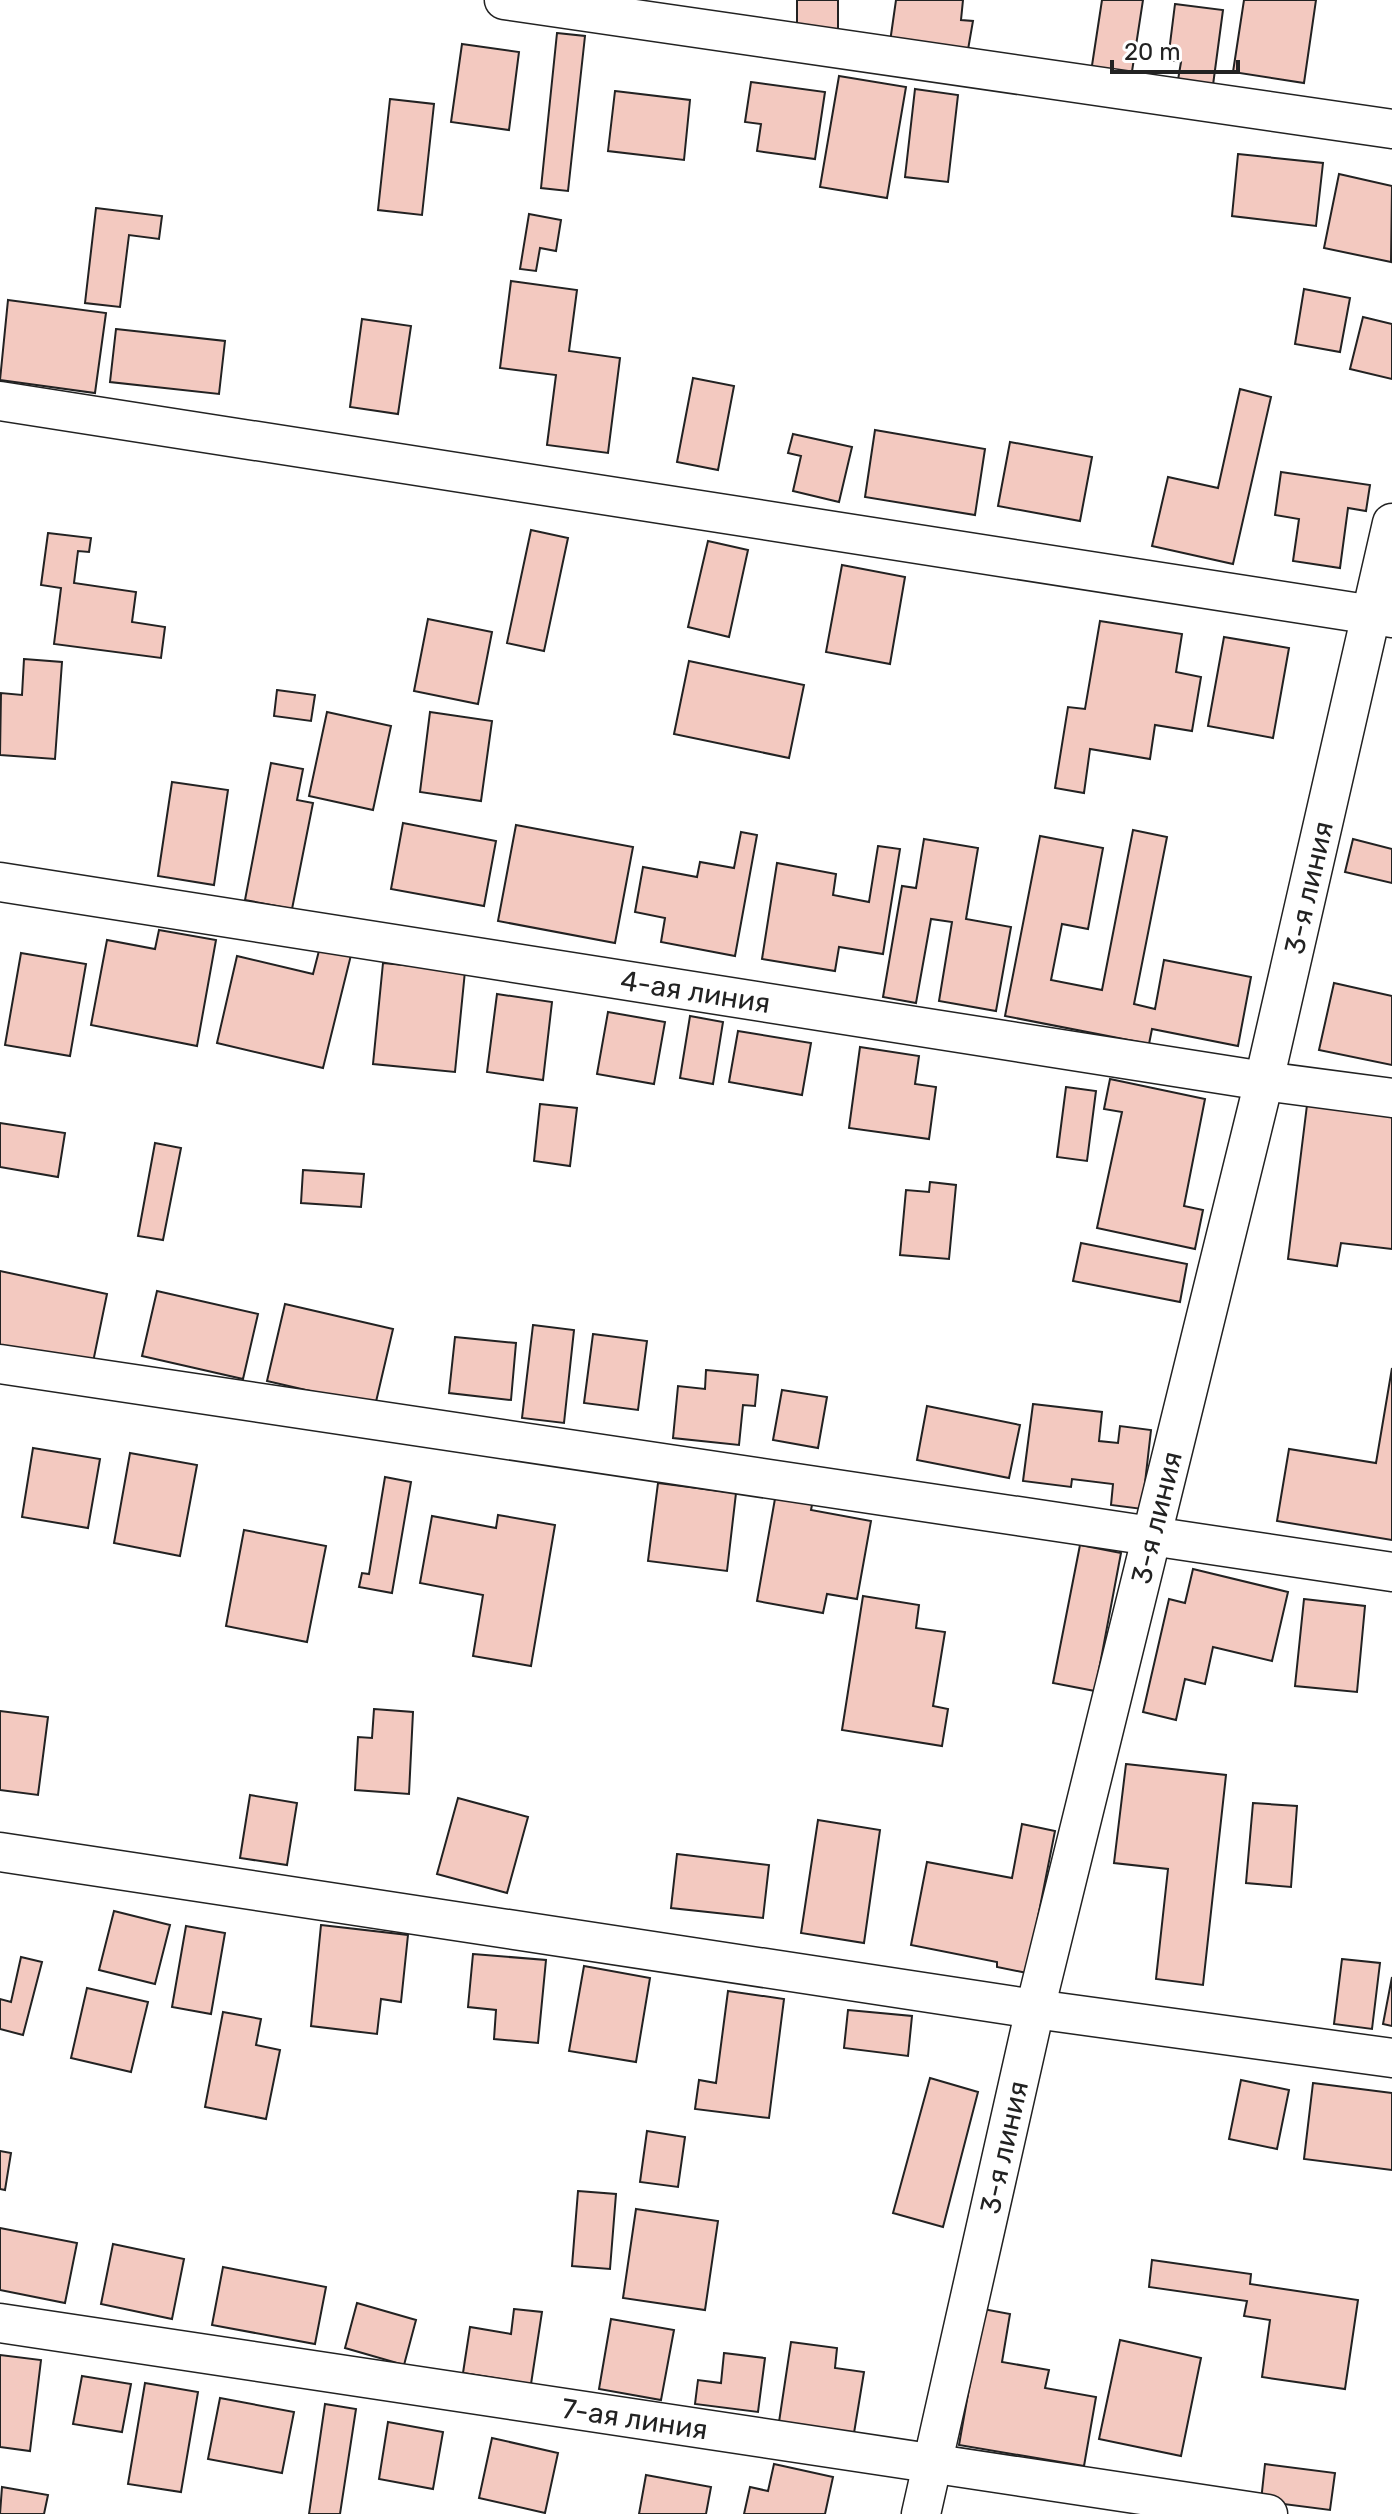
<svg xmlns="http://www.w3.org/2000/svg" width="1392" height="2514" viewBox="0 0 1392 2514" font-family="Rubik,sans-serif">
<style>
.building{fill:#f3c9c0;stroke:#222;stroke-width:2}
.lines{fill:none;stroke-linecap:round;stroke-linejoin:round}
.minor-casing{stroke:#222;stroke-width:41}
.minor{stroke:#fff;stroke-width:38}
.labels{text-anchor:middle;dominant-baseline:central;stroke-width:6;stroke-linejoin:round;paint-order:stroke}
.street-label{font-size:28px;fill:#222;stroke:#fff}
</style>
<rect width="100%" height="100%" fill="#fff"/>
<path class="building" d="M797 0H838V32H797Z
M896 0H963L961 20 973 21 966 61 889 49Z
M1102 0H1143L1131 78 1091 72Z
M1244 0H1316L1304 83 1233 72Z
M1175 4 1223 10 1213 85 1178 80 1181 62 1168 60Z
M557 33 585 36 568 191 541 188Z
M462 44 519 52 509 130 451 122Z
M839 76 906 87 887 198 820 187Z
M751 82 825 92 815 159 757 151 761 124 745 122Z
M915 89 958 95 948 182 905 177Z
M615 91 690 100 684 160 608 151Z
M390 99 434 104 422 215 378 210Z
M1238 154 1323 163 1316 226 1232 216Z
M1339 174 1392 186 1391 262 1324 248Z
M96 208 162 216 159 239 129 235 120 307 85 303Z
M529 214 561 220 556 251 540 248 536 271 520 269Z
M511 281 577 290 569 351 620 358 608 453 547 445 556 375 500 368Z
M1304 289 1350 298 1340 352 1295 344Z
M8 300 106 313 95 393 0 380Z
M1363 317 1392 324V379L1350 369Z
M362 319 411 326 398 414 350 407Z
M116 329 225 341 219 394 110 382Z
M693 378 734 386 718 470 677 462Z
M1240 389 1271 397 1233 564 1152 546 1168 477 1218 488Z
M875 430 985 449 975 515 865 497Z
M793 434 852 447 839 502 793 491 801 456 788 453Z
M1010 442 1092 457 1080 521 998 506Z
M1281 472 1370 485 1366 511 1348 508 1340 568 1293 561 1299 519 1275 515Z
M531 530 568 538 544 651 507 643Z
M48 533 91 538 89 552 78 551 74 583 136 592 132 622 165 627 161 658 54 644 61 588 41 585Z
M708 541 748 550 729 637 688 627Z
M842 565 905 577 890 664 826 652Z
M428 619 492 632 478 704 414 691Z
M1100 621 1182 634 1176 672 1201 677 1192 731 1155 725 1150 759 1090 749 1084 793 1055 788 1068 707 1085 709Z
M1224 637 1289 648 1273 738 1208 726Z
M24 659 62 662 55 759 0 755 1 693 22 695Z
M689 661 804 685 789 758 674 734Z
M277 690 315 695 311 721 274 716Z
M327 712 391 726 373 810 309 796Z
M430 712 492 721 481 801 420 792Z
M271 763 303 769 297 800 313 803 292 909 245 900Z
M172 782 228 790 214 885 158 876Z
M403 823 496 841 484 906 391 889Z
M516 825 633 847 615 943 498 921Z
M1133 830 1167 837 1134 1004 1155 1009 1164 960 1251 977 1238 1046 1152 1029 1149 1044 1005 1016 1040 836 1103 848 1088 929 1062 924 1051 980 1102 990Z
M741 832 757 835 735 956 661 942 665 918 635 912 643 867 697 877 700 862 734 868Z
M924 839 978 848 966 919 1011 927 996 1011 939 1001 952 922 931 919 916 1003 883 997 902 886 916 888Z
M1353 839 1392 849V883L1345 872Z
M878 846 900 849 883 954 839 947 835 971 762 959 777 863 836 874 833 895 869 902Z
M159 930 216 940 197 1046 91 1025 107 940 155 949Z
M321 943 352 951 323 1068 217 1043 237 956 313 974Z
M21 953 86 964 70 1056 5 1045Z
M383 963 465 971 455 1072 373 1064Z
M1334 983 1392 996V1065L1319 1050Z
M497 994 552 1002 543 1080 487 1072Z
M608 1012 665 1022 654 1084 597 1074Z
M690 1016 723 1022 713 1084 680 1078Z
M738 1031 811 1043 802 1095 729 1082Z
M860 1047 919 1056 915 1084 936 1087 929 1139 849 1128Z
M1110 1079 1205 1099 1184 1206 1203 1210 1195 1249 1097 1228 1122 1112 1104 1109Z
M1066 1087 1096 1091 1087 1161 1057 1157Z
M540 1104 577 1108 570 1166 534 1161Z
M1307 1105 1392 1115V1249L1341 1243 1337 1266 1288 1259Z
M0 1123 65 1133 58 1177 0 1167Z
M155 1143 181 1148 163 1240 138 1236Z
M303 1170 364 1174 361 1207 301 1203Z
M930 1182 956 1185 949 1259 900 1255 906 1190 929 1192Z
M1081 1243 1187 1264 1180 1302 1073 1281Z
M0 1271 107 1294 92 1367 0 1348Z
M157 1291 258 1314 243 1379 142 1356Z
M285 1304 393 1329 375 1406 267 1381Z
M533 1325 574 1330 564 1423 522 1418Z
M593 1334 647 1341 638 1410 584 1403Z
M455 1337 516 1343 511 1400 449 1393Z
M1392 1368V1540L1277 1521 1289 1449 1376 1463Z
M706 1370 758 1375 755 1406 743 1405 739 1445 673 1438 678 1386 705 1389Z
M782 1390 827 1397 818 1448 773 1440Z
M1033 1404 1102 1412 1099 1441 1118 1443 1120 1426 1151 1430 1142 1509 1111 1505 1113 1484 1072 1479 1071 1487 1023 1481Z
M927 1406 1020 1425 1009 1478 917 1460Z
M33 1448 100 1459 88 1528 22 1517Z
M130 1453 197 1465 180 1556 114 1543Z
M385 1477 411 1482 392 1593 359 1587 362 1573 369 1574Z
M658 1483 736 1493 727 1571 648 1561Z
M776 1493 813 1500 811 1510 871 1521 857 1599 827 1594 823 1613 757 1601Z
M498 1515 555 1525 531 1666 473 1656 483 1595 420 1583 432 1516 496 1528Z
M244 1530 326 1546 307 1642 226 1626Z
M1080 1545 1121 1553 1095 1691 1053 1683Z
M1193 1569 1288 1592 1272 1661 1213 1647 1205 1684 1185 1679 1176 1720 1143 1712 1169 1599 1185 1603Z
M863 1596 919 1605 916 1628 945 1632 933 1706 948 1709 942 1746 842 1730Z
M1304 1599 1365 1606 1357 1692 1295 1686Z
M374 1709 413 1712 409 1794 355 1790 358 1737 372 1738Z
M0 1711 48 1717 38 1795 0 1790Z
M1126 1764 1226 1775 1203 1985 1156 1979 1168 1869 1114 1863Z
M250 1795 297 1803 287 1865 240 1858Z
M458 1798 528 1817 507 1893 437 1874Z
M1253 1803 1297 1806 1291 1887 1246 1883Z
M818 1820 880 1830 864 1943 801 1933Z
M1022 1824 1055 1831 1027 1973 997 1967V1962L911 1945 927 1862 1012 1878Z
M677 1854 769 1865 763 1918 671 1908Z
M114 1911 170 1925 155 1984 99 1970Z
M321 1925 408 1935 401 2002 381 1999 377 2034 311 2026Z
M186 1926 225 1933 211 2014 172 2007Z
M473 1954 546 1960 538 2043 494 2039 496 2010 468 2007Z
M21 1957 42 1962 23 2035 0 2029V1999L11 2002Z
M1342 1959 1380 1963 1372 2029 1334 2024Z
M584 1966 650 1978 636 2062 569 2051Z
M1392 1977V2026L1383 2024Z
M87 1988 148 2002 131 2072 71 2058Z
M728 1991 784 1999 769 2118 695 2109 699 2080 716 2083Z
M848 2010 912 2016 908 2056 844 2048Z
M223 2012 261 2019 256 2045 280 2050 266 2119 205 2107Z
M930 2078 978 2092 943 2227 893 2213Z
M1241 2080 1289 2090 1277 2149 1229 2139Z
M1313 2083 1392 2093V2170L1304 2159Z
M647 2131 685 2137 678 2187 640 2182Z
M0 2151 11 2153 5 2190 0 2189Z
M578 2191 616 2194 610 2269 572 2266Z
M636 2209 718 2221 705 2310 623 2298Z
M0 2228 77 2243 65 2303 0 2290Z
M113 2244 184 2259 172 2319 101 2304Z
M1152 2260 1251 2274 1250 2284 1358 2300 1345 2389 1262 2377 1270 2320 1244 2316 1247 2301 1149 2287Z
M223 2267 326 2287 315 2344 212 2325Z
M357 2303 416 2320 404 2365 345 2348Z
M514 2309 542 2312 531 2384 463 2373 470 2327 511 2334Z
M983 2309 1010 2314 1002 2362 1049 2370 1045 2388 1096 2397 1084 2466 959 2445Z
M611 2319 674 2330 661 2400 599 2389Z
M1120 2340 1201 2358 1181 2456 1099 2439Z
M791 2342 837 2348 835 2368 864 2372 854 2433 779 2422Z
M724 2353 765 2358 758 2412 695 2404 698 2380 721 2383Z
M0 2355 41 2360 30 2451 0 2447Z
M82 2376 131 2384 122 2432 73 2424Z
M145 2383 198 2392 181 2492 128 2484Z
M220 2398 294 2412 282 2473 208 2459Z
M325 2404 356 2409 340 2514H309Z
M388 2422 443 2432 433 2489 379 2479Z
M492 2438 558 2453 545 2513 479 2498Z
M774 2464 833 2477 825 2514H744L750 2487 768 2491Z
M1265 2464 1335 2473 1330 2510 1261 2501Z
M646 2475 711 2487 706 2514H639Z
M2 2487 48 2495 44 2514H0Z"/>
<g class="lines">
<g class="minor-casing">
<g id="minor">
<path d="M504 0 1392 129"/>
<path d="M0 401 1392 618"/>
<path id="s1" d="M0 882 1264 1081 1392 1098"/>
<path d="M0 1364 1392 1572"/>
<path d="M0 1852 1035 2009 1392 2058"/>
<path id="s2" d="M0 2323 1268 2514"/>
<path id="s3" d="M921 2514 1035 2009 1264 1081 1392 523"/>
</g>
</g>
<use href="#minor" class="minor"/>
</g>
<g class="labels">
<g class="street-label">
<text stroke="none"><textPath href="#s3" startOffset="1672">3-я линия</textPath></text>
<text stroke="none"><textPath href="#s1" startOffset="704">4-ая линия</textPath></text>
<text stroke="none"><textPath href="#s3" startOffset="1024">3-я линия</textPath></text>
<text stroke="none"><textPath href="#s3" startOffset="376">3-я линия</textPath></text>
<text stroke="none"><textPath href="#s2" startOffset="642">7-ая линия</textPath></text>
</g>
</g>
<path d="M1112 60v12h126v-12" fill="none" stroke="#222222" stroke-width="4"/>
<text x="1124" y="60" font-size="24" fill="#222222" stroke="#ffffff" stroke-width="6" paint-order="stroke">20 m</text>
</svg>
